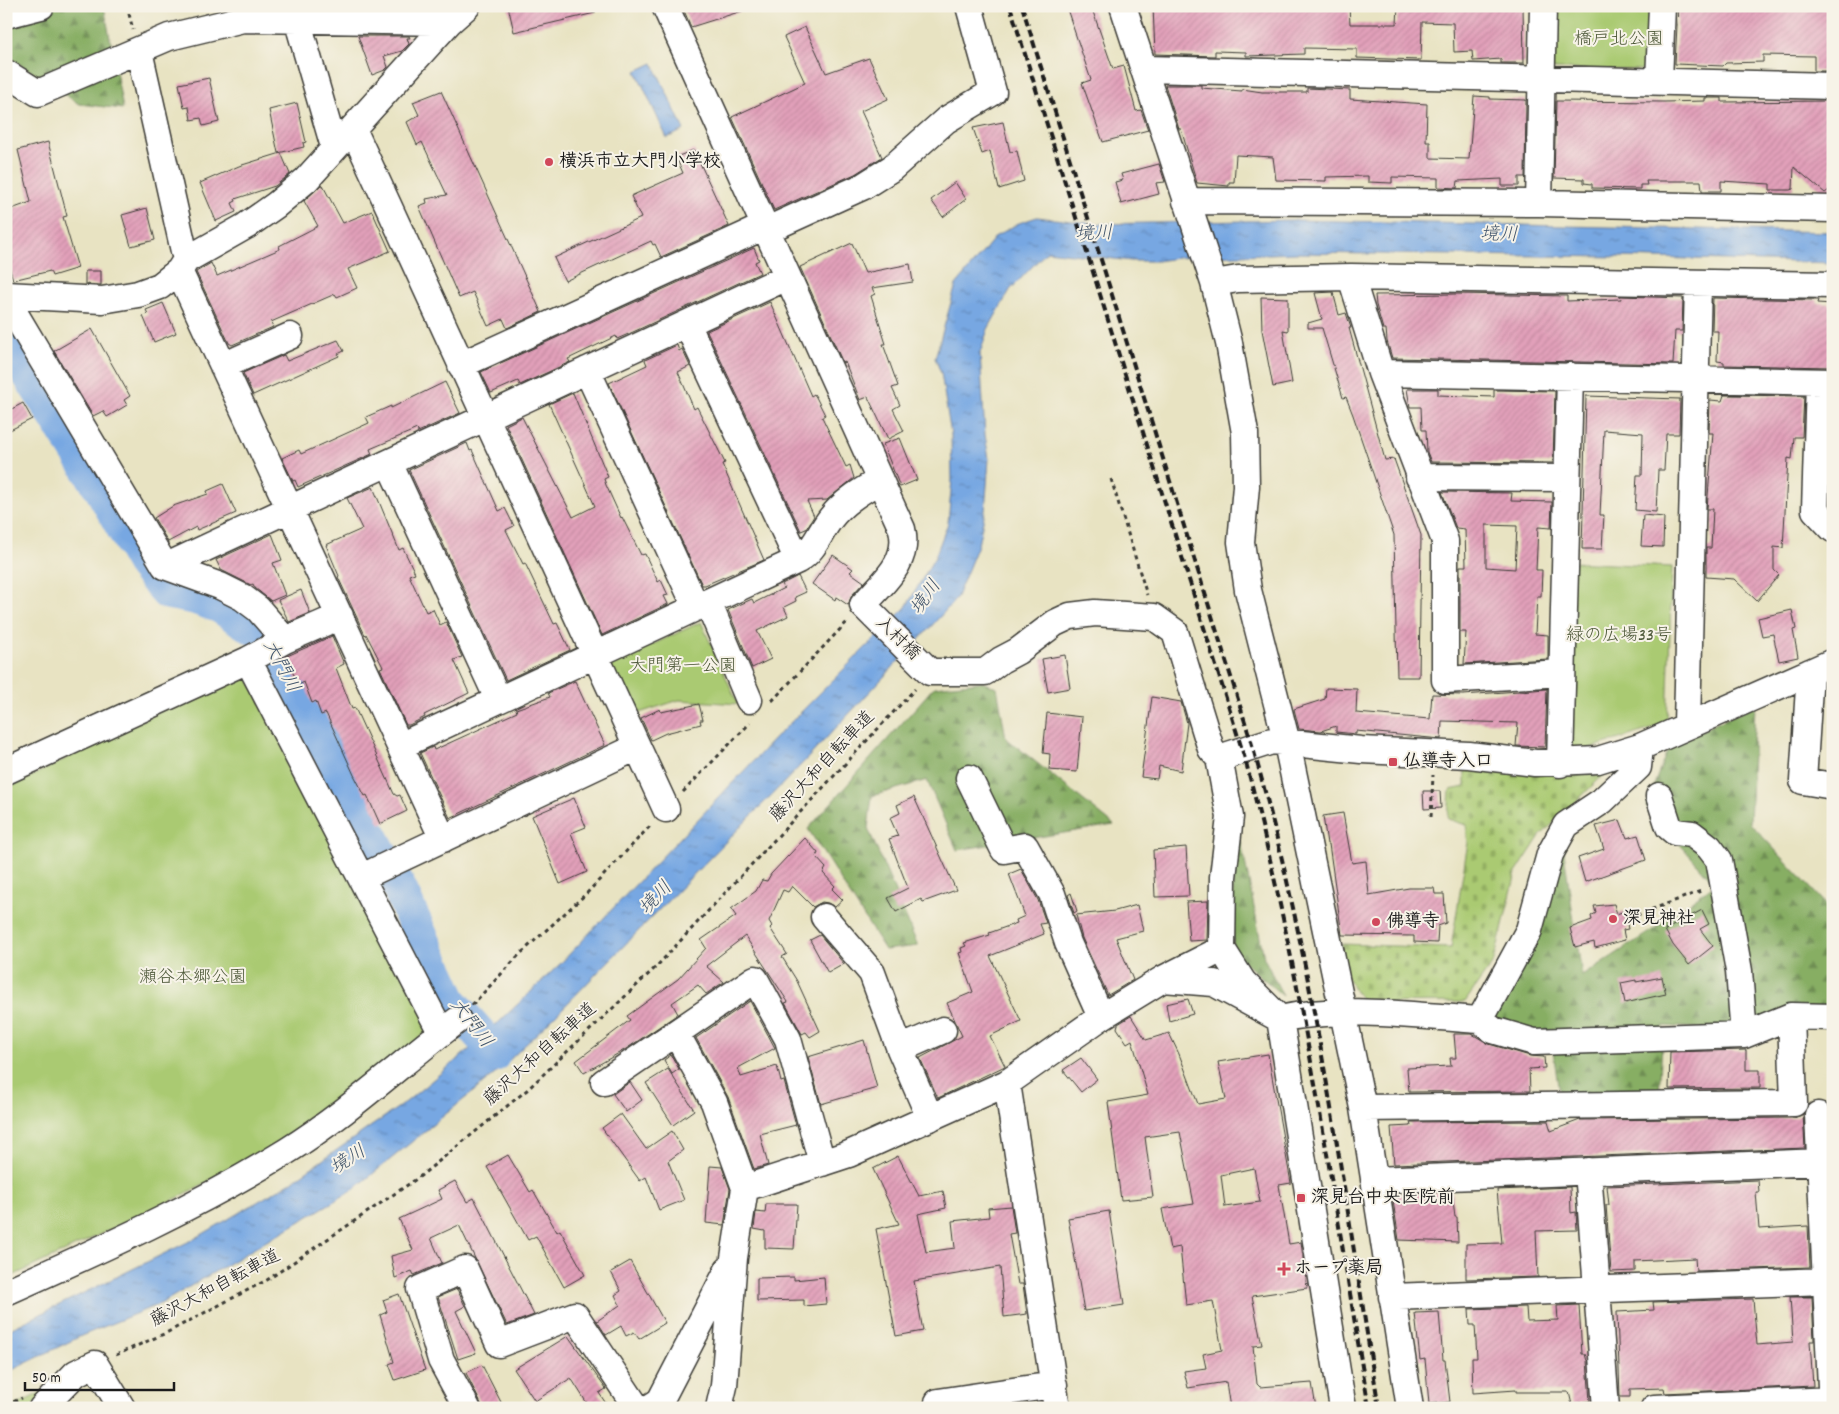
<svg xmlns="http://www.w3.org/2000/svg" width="1839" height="1414" viewBox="0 0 1839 1414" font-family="Dekko,'Klee One',sans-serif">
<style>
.green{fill:#aaca72;stroke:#637347}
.forest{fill:url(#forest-firs);stroke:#526540}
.cemetery{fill:url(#cemetery-stones);stroke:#637347}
.water{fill:url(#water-ripples);stroke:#4a627f}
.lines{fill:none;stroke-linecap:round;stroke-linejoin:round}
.river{stroke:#77a7e2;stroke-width:35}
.building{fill:url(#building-hatch);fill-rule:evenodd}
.minor-casing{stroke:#3b3a35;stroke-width:29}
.path{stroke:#3b3a35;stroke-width:3;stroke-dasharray:4 4;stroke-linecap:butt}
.minor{stroke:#fff;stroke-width:26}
.rail{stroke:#1c1c1c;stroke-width:4;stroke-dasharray:8 4;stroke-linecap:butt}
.poi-dot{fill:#d1495b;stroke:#f7f3e8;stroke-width:2}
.labels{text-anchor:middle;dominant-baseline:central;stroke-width:4;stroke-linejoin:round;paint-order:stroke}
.park-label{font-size:18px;fill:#4e593a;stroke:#f7f3e8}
.poi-label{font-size:18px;font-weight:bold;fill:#1c1c1c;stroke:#f7f3e8;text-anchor:start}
.street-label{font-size:18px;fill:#1c1c1c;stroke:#f7f3e8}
.water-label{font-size:19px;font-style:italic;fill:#40546b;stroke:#f7f3e8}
</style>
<defs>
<pattern id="forest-firs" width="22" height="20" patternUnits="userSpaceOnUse" patternTransform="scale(1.25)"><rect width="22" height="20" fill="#87ae64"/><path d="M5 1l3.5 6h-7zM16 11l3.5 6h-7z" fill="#6e8d52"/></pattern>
<pattern id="cemetery-stones" width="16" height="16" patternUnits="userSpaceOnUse" patternTransform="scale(1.25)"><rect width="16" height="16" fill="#aaca72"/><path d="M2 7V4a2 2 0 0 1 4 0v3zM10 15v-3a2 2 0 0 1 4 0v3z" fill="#92ad62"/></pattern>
<pattern id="water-ripples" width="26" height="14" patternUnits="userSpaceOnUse" patternTransform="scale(1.25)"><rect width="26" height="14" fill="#77a7e2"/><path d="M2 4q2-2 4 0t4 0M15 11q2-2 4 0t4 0" fill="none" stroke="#6187b6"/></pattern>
<pattern id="building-hatch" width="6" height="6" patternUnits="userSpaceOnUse" patternTransform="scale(1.25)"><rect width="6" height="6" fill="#e2a0ba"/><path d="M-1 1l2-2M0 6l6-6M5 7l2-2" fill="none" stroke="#c1899f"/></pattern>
</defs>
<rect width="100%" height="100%" fill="#f7f3e8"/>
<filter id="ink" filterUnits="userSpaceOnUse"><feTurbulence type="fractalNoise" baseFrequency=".02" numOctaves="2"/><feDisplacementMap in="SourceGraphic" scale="10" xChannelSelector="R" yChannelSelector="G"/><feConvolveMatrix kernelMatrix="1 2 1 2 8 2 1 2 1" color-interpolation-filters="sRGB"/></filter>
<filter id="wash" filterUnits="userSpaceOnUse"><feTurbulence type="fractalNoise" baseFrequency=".0096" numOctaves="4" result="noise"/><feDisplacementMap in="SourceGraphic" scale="20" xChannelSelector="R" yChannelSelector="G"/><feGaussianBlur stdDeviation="1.12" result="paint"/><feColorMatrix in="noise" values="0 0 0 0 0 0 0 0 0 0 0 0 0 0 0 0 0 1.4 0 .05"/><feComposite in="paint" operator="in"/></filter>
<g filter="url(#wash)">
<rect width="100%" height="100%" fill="#e8e3c2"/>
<path class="green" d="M1549 6H1655L1654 70 1547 69Z
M1830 448H1833V522L1824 512Z
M1571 562 1672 567 1667 724 1565 756Z
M701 622 738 704 679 700 630 716 608 665Z
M243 669 431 1029 297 1134 177 1198 6 1279V789Z
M50 1388 30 1408H10Z"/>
<path class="forest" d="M6 6H104L123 109 79 104 6 55Z
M980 682 997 687 1006 738 1114 825 957 850 927 780 872 796 868 828 918 946 885 950 808 829 934 687Z
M1755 705 1750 823 1833 912V1014L1744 1031 1663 1026 1659 1095 1560 1100 1551 1036 1490 1017 1562 839 1582 976 1654 929 1715 884 1646 806 1669 746Z
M1240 836 1264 958 1283 996 1233 952V871Z"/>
<path class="cemetery" d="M1620 759 1540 836 1516 873 1494 961 1465 1002 1364 1003 1341 969V944L1451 948 1468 842 1466 825 1448 819 1450 790 1465 787V762Z"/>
<path class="water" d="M653 63 684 130 667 138 636 71Z
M1037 217 1097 224 1295 220 1833 232V263L1619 257 1296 253 1183 257 1157 261H1131L1047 251 1010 290 988 329 980 353 985 435 989 459 985 511 978 545 956 599 927 631 802 764 554 1017 496 1073 353 1190 162 1303 81 1336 6 1373V1331L196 1238 288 1184 406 1102 477 1043 561 963 780 733 906 607 935 557 948 523 952 480 951 435 941 373 935 358 956 285 996 236 1019 223Z"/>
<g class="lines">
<path class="river" d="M6 338 102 490 143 563 167 592 194 597 220 606 262 633 400 890 450 1001 485 1040 493 1055"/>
</g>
<g id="blocks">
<path class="building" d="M508 6H594L595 13 514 32Z
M682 6H742V11L691 27Z
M1066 6H1091L1113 69 1124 66 1136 111 1141 110 1148 130 1103 142 1082 83 1091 80Z
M1153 6H1349L1350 24H1397L1398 6H1523L1524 63H1501V59L1473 61 1472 51 1454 52 1453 23 1422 22 1421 60 1357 58V49L1304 48V54L1246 56V52L1215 51V56L1155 54Z
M1678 6H1833V71H1814V56L1763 55V62L1726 63 1723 66 1675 64Z
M805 27 826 73 869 58 888 99 861 111 882 157 855 174 774 210 732 117 805 83 784 37Z
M358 36H409L410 38H407L409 44 402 51 384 56 388 67 385 70 372 75Z
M209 78 219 122 203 126 201 118 191 120 189 107 184 108 179 84Z
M1165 85H1201V88L1242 91V89L1262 92H1307V88L1328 89 1350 90V99L1427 104 1426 142H1430V158L1469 159 1474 96 1490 97V99L1526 100 1525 177H1519V186H1502V179L1458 181 1457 188 1438 187V178L1392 177V183L1368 182V176L1326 177V181L1276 180 1273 157 1236 155 1234 182H1229V186L1197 183 1181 129H1179Z
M441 91 541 312 507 328 503 319 488 326 473 292 459 298 419 206 427 203 426 199 447 195 422 142 417 145 407 122 419 115 413 102Z
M1705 98H1722V102L1830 101 1833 130 1831 178 1833 187 1825 193 1794 167 1793 189 1790 190H1770V184L1721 181V191H1702L1701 181H1646L1647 185H1640V189L1592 188V184L1584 183V179L1554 178 1556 101 1664 102 1705 101Z
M297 103 306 142 303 143 304 147 278 153 269 110Z
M1003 122 1010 152 1017 151 1024 181 999 189 990 151 982 154 973 128Z
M48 142 67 216 63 217 78 268 52 276 50 271 13 280 6 256V211L31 202 18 150Z
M694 150 729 226 661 257 655 244 653 245 651 241 565 281 554 258 641 218 631 196 683 173 676 157Z
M281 153 290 174 275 186 235 199 236 201 232 203 236 212 216 221 200 183 239 166Z
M1159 164 1165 182 1156 183 1159 194 1121 204 1115 182 1123 180 1121 174Z
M955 182 966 199 943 217 931 200Z
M322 184 343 223 372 211 390 251 348 269 357 288 337 297 335 294 271 322 273 327 232 345 229 343 196 272 211 263 217 276 280 249 279 246 318 226 304 201Z
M147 208 155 240 131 246 122 215Z
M852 243 865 273 910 264 913 282 872 288 875 294 871 296 886 344H883L898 386 892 388 900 405 893 409 904 431 888 439 868 397 860 400 845 362 843 363 800 267Z
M754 248 759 260 755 262 760 273 633 332 617 339 616 336 568 359 570 362 520 385 518 381 491 393 481 372Z
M85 271H101V285L85 284Z
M1333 292 1339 315 1346 313 1351 328H1349L1385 460 1394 459 1421 535 1419 677H1397L1394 535 1353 415 1346 397 1343 398 1322 328H1308V323L1322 319 1315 293Z
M1458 294 1567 296V301L1621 299 1620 296 1683 298 1682 331H1675L1673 364 1392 358 1387 341 1386 329H1383L1376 305 1375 295Z
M1261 297 1288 298V331L1283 330 1292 383 1273 387 1262 330Z
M1713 298 1818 300 1817 303 1833 304V367L1724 365V362L1717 361 1718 331H1712Z
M770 302 811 396 814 394 816 397 825 415 822 417 846 467 850 465 854 478 827 500 807 501 814 516 806 529 801 531 707 331Z
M163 303 176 333 154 342 143 316 148 314 146 310Z
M92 329 130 396 124 400 127 405 107 417 103 411 93 416 54 351Z
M338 340 344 351 338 354 339 356 253 395 243 373 284 355 287 361Z
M677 345 679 351 682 349 690 366 678 372 694 409 697 407 725 463 722 464 764 560 705 585H702L609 383 647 365 645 360Z
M445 382 460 413 418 432 417 429 370 449 372 454 298 487 295 480 293 481 282 458 299 450 301 454 369 423 366 417 391 406V408Z
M1407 389H1438V395L1494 397V390L1555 391 1553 463 1431 462 1427 452 1426 430H1422L1421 407H1410Z
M573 393 608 477 604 479 606 485 621 518 622 517 641 555 645 554 658 582 661 580 668 595 664 596 668 604 602 635 506 425 522 417 573 517 595 506 549 404Z
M1724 395 1804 396 1802 437H1794L1792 459 1788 458 1783 548 1774 547V570L1779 575 1757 601 1734 579 1706 577V548H1711L1713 509H1707L1713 433H1709L1710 400 1722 401Z
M1586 396 1680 399 1679 434H1666L1664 470H1658L1656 512 1635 510 1637 475H1642L1643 433 1604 430 1600 515H1604L1602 549H1582Z
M23 403 32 419 6 432V412Z
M900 438 917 480 900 487 883 444Z
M467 443 470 451 472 450 499 511 505 508 514 526 506 530 523 564 525 563 554 624 557 623 570 650 506 680 409 470Z
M223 484 236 513 197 530 196 527 168 542 154 518 173 506 208 494 207 491Z
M373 487 399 550 403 548 415 573 409 575 426 612 433 609 440 625 446 622 462 657 454 660 469 693 424 715 425 717 409 725H406L380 668 383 667 366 634 365 635 338 577 339 576 326 545 362 529 347 498Z
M1442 492 1512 493 1511 501 1552 502 1551 528 1538 527 1536 570H1542L1541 596H1537L1535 634 1548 635V659L1464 664 1466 632H1460V566H1466L1465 529 1456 528ZM1486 525 1517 526 1515 569 1486 567Z
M1643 515 1664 517 1663 547 1641 546Z
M272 534 282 560 273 563 285 595 271 601 255 588 253 584 251 585 221 570 216 560Z
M833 555 853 569 850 572 864 582 852 595 848 605 836 597 835 600 812 584Z
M798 576 806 592 795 597 796 601 784 607 788 616 757 631 771 659 752 668 728 610 752 599 754 603 784 588 782 584Z
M301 590 310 613 289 622 278 600Z
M1792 610 1796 629 1793 630 1798 657 1779 661 1773 634 1762 636 1758 618Z
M332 636 344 664 336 668 352 709 355 708 394 794 397 796 400 795 407 811 380 824 367 795 365 796 354 775 326 713 321 715 316 701 312 703 304 682 299 685 285 657Z
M1065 655 1070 688 1048 692 1042 659Z
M575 681 605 745 450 818 420 753 433 747 434 750 517 712 516 709 550 697 548 693Z
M1326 688 1357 689 1356 713 1430 719 1432 694 1463 695 1547 689 1545 747 1516 746 1518 723 1442 721 1441 739 1356 731V734L1336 732V726L1321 731 1299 729 1294 709 1325 699Z
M1152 697 1181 702 1187 723 1181 771 1159 766 1157 779 1141 777Z
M699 704 703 720H700L701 724 666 733 651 740 641 718 660 709 661 712Z
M1047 713 1082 717 1077 772 1049 770 1050 754 1043 753Z
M1423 791H1440L1441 808 1424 809Z
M914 797 956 890 923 902 921 899 896 912 888 898 908 888 889 839 898 836 890 818 900 813 897 805Z
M574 798 586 827 571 833 587 872 560 884 532 816Z
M1343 813 1352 863 1366 861 1369 895 1409 888H1434L1435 894H1444L1446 923 1438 926 1437 943 1414 942V936L1342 935 1329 844H1327L1323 816Z
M1620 820 1627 838 1638 835 1646 860 1585 882 1578 858 1604 849 1596 826Z
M805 838 818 853 816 857 826 868 823 873 835 886 832 889 843 900 835 907 828 903 822 902 813 907 792 886 788 892 783 890 769 921 772 926 770 928 787 954 782 957 797 981 820 1031 810 1037 806 1032 802 1034 785 1003 788 1002 745 936 706 966 724 982 706 994 698 985 672 1003 678 1014 626 1049 584 1073 576 1061 630 1020 627 1016 678 979 706 948 701 940 736 916 731 909 756 891 762 880 767 881 771 874Z
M1186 847 1189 896 1155 897 1153 850Z
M1021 869 1038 900 1046 923 1040 924 1044 934 990 956 1021 1021 990 1036 1005 1066 938 1098 920 1058 962 1036 947 1003 973 992 959 953 962 952 961 948 966 946 964 943 990 935 989 933 1017 923 1016 920 1025 916 1009 874Z
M1071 893 1077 911 1074 913 1068 895Z
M1208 901 1207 940 1189 941 1186 902Z
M1614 904 1617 914 1624 911 1628 929 1623 930 1625 940 1595 948 1594 942 1575 947 1570 928 1592 920 1591 916 1596 913 1594 906Z
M1137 905 1143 931 1116 938 1133 980 1108 995 1082 938 1076 915 1115 911Z
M1702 910 1709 924 1700 929 1713 946 1689 965 1673 945 1665 930Z
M820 935 844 964 828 973 810 940Z
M1662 977 1666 994 1625 1003 1621 983 1636 980V982Z
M1188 999 1193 1014 1169 1021 1166 1004Z
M750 1001 775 1048 738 1068 741 1077 777 1066 781 1082 784 1081 796 1125 760 1134 768 1165 754 1169 728 1097 696 1038Z
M1131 1016 1146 1040 1169 1033 1179 1054 1198 1104 1226 1099 1218 1062 1268 1054 1291 1183 1279 1185 1289 1244 1301 1242 1307 1288 1252 1296 1262 1345 1253 1346 1257 1384 1260 1387 1312 1383 1316 1408H1230L1226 1382 1188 1388 1184 1371 1206 1368 1203 1354 1222 1350 1213 1301 1186 1305 1180 1247 1170 1249 1162 1209 1194 1204 1180 1132 1145 1137 1153 1197 1121 1200 1108 1102 1148 1095 1132 1040 1127 1043 1117 1028 1118 1024ZM1254 1168 1260 1202 1225 1207 1221 1175Z
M1454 1034H1472L1489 1044 1530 1056 1544 1057 1545 1068 1529 1069 1530 1091 1409 1092 1407 1068 1451 1066 1450 1058H1456Z
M864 1040 877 1088 821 1104 808 1057Z
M1746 1050V1070H1760V1088L1669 1089 1670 1052Z
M671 1055 679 1069 672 1074 664 1060Z
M1081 1058 1097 1079 1081 1092 1063 1070Z
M668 1069 694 1110 673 1125 646 1083Z
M630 1082 642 1100 626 1112 613 1094Z
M621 1114 646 1149 672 1131 683 1150 668 1161 684 1200 659 1210 646 1177 640 1181 602 1128Z
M1803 1114 1805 1148 1394 1164 1391 1127 1411 1126 1410 1122 1548 1121 1551 1131 1580 1120 1794 1118Z
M508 1155 530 1192 533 1190 557 1232 560 1230 585 1275 564 1287 536 1236 528 1240 487 1167Z
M898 1156 919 1196 943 1191 946 1208 918 1214 926 1252 955 1248 952 1221 989 1217 988 1208 1011 1206 1015 1233 1009 1234 1018 1284H1023L1027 1314 1004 1317 1000 1267 914 1281 923 1331 896 1336 876 1229 899 1224 873 1169Z
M710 1166 722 1167 730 1189 724 1225 706 1223Z
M1758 1180 1759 1192H1756L1759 1229 1808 1226 1810 1267 1696 1271 1695 1258 1635 1261V1271L1611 1272 1606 1205H1609L1607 1186Z
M455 1181 467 1202 474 1198 534 1315 507 1325 459 1225 431 1238 442 1263 414 1275 412 1271 395 1278 391 1256 413 1250 399 1219 442 1199 438 1190Z
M1570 1187 1571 1213 1576 1212 1577 1230 1536 1231 1538 1277 1466 1279V1244L1502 1243 1497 1190Z
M1452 1192 1455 1217H1457L1458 1242 1399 1240 1392 1194Z
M766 1204H797L794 1249 765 1248V1231L754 1229 756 1212 765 1213Z
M1109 1211 1124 1305 1084 1311 1068 1218Z
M630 1261 665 1323 639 1339 634 1332 626 1336 621 1326 606 1335 597 1321 620 1305 615 1295 621 1291 611 1272Z
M794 1277V1280L824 1277 826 1304 804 1306V1300L757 1301V1278Z
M457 1289 465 1306 456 1311 476 1353 458 1359 438 1297Z
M399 1294 425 1370 395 1380 389 1364 394 1362 380 1315 387 1312 383 1300Z
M1790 1297H1812L1814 1341H1810L1813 1386 1665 1393 1664 1388 1630 1389V1397H1620L1617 1312 1654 1310 1653 1302 1753 1299 1757 1345 1793 1342Z
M1579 1305 1582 1354H1585L1587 1361 1590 1401 1572 1405 1569 1392H1516V1390L1473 1393 1472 1358H1477L1475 1325H1470L1469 1309 1526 1307 1527 1321 1558 1320 1557 1306Z
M1439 1312 1443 1360H1445L1450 1402 1429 1404 1425 1359 1420 1360 1415 1313Z
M568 1336 606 1389 599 1393 609 1408H590L571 1378 535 1401 514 1369Z
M482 1365 504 1408H483L466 1373Z"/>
</g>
</g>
<g filter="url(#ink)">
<use href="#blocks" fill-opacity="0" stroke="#3b3a35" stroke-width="1"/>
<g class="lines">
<g class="minor-casing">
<path id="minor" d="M665 6 902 529C910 562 883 582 863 605L930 672H985L1001 660 1018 651 1055 623 1070 616 1095 613 1154 617 1175 632 1211 749 1219 758 1230 817 1223 877 1222 949 1243 982 1280 1019 1343 1408
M1123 6 1214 283 1229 343 1245 433 1246 486 1241 542 1248 590 1287 743 1363 1108 1410 1408
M6 15 41 6
M297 19 334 147
M139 51 186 260
M1144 69 1833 86
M6 73 38 93 169 37 243 19 449 22
M1659 81 1662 6
M353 129 666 809
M1186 201 1539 203 1833 209
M1539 203 1543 6
M767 230 862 187 892 168 946 120 993 92 969 6
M179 271 443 839
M1351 277 1381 373 1445 541V680L1562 673
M1214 283 1238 279 1351 277 1833 285
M6 295 102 300 138 294 160 286 179 271 186 260 246 226 276 205 306 180 449 22 467 6
M6 299 165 566 220 586 242 597 258 609 285 640 340 616
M687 324 798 560
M461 365 765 226
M223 366 290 336
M587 370 696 607
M1381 373 1833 382
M1819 382 1815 510 1833 529
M389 463 498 699
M1419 477 1567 478
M167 566 787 277
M708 602 749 700
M248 660 441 1032
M1810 672 1803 781 1833 786
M1687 724 1698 284
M400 746 798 560C815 550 819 533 831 518 844 501 862 491 880 480
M1219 758 1272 741 1361 750 1469 755 1535 763 1598 760 1640 747 1833 662
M1560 764 1570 376
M6 771 248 660 285 640
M969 778 1004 850 1025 846 1052 894 1068 943 1101 1017
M1659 796 1669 827 1675 832 1692 834 1709 847 1719 860 1739 971 1744 1035
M362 877 637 747
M824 917 872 973 900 1049 930 1118
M1163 979 1214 983 1280 1019C1345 1005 1414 1016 1480 1020L1493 1030 1534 1042 1744 1035 1791 1016 1833 1017
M1480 1020 1529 930 1550 854 1566 825 1602 801 1638 767 1640 747
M676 1033 714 1102 745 1188
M900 1049 943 1030
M604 1082 755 979 788 1039 822 1163
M1007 1083 1057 1408
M1363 1108 1794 1103 1791 1016
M1818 1115 1832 1408
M1588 1171 1606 1408
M1374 1180 1821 1162
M6 1292C102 1249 198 1206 287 1151 348 1113 401 1063 458 1020
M1392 1297 1826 1281
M938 1402 1054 1385
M42 1408 76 1373 95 1364 122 1408
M467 1408 441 1360 420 1289 465 1269 499 1344 575 1315 637 1408
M649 1408 660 1401 728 1270
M719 1408 724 1386 734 1258 745 1188 849 1154 1007 1083 1101 1017 1163 979 1222 949
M1654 1408 1832 1400"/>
</g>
<path class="path" d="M127 6 133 30
M1111 479 1147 595
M772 701 847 622
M683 792 750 723
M1431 817 1433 775
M1629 918 1701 891
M472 1005 519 955 587 893 651 825
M116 1355 166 1333 267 1280 418 1178 527 1090 656 967 915 689
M6 1405 22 1398"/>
<use href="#minor" class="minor"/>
<path class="rail" d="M1010 6 1245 759C1302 972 1332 1190 1369 1408
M1022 6 1250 738C1314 956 1342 1184 1379 1408"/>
</g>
</g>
<g class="poi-dot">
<circle cx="549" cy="162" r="5"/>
<rect x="1388" y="757" width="10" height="10" rx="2.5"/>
<circle cx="1613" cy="919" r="5"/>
<circle cx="1376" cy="922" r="5"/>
<rect x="1296" y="1193" width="10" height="10" rx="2.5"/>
<path d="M1281.5 1261.5h5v5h5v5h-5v5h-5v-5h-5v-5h5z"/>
</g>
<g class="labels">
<g class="park-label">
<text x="1619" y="40">橋戸北公園</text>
<text x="1619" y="636">緑の広場33号</text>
<text x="683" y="667">大門第一公園</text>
<text x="193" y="978">瀬谷本郷公園</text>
</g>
<g class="poi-label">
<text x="559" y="162">横浜市立大門小学校</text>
<text x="1403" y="762">仏導寺入口</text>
<text x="1623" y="919">深見神社</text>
<text x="1386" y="922">佛導寺</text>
<text x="1311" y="1198">深見台中央医院前</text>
<text x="1294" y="1269">ホープ薬局</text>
</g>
<g class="street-label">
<text transform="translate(897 639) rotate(44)">入村橋</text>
<text transform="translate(823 767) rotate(-47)">藤沢大和自転車道</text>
<text transform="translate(541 1055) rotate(-42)">藤沢大和自転車道</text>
<text transform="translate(216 1289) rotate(-28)">藤沢大和自転車道</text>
</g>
<g class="water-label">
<text transform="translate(1094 235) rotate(-2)">境川</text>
<text transform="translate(1499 236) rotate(1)">境川</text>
<text transform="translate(927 598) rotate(-54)">境川</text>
<text transform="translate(280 667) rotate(62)">大門川</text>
<text transform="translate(657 899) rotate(-47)">境川</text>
<text transform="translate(470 1024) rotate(52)">大門川</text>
<text transform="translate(349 1161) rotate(-33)">境川</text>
</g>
</g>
<rect width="1839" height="1414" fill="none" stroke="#f7f3e8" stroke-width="25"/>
<path d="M25 1382v8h149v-8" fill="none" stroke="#1c1c1c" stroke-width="2.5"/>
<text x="32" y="1382" font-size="15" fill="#1c1c1c" stroke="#f7f3e8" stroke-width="4" paint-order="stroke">50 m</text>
</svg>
